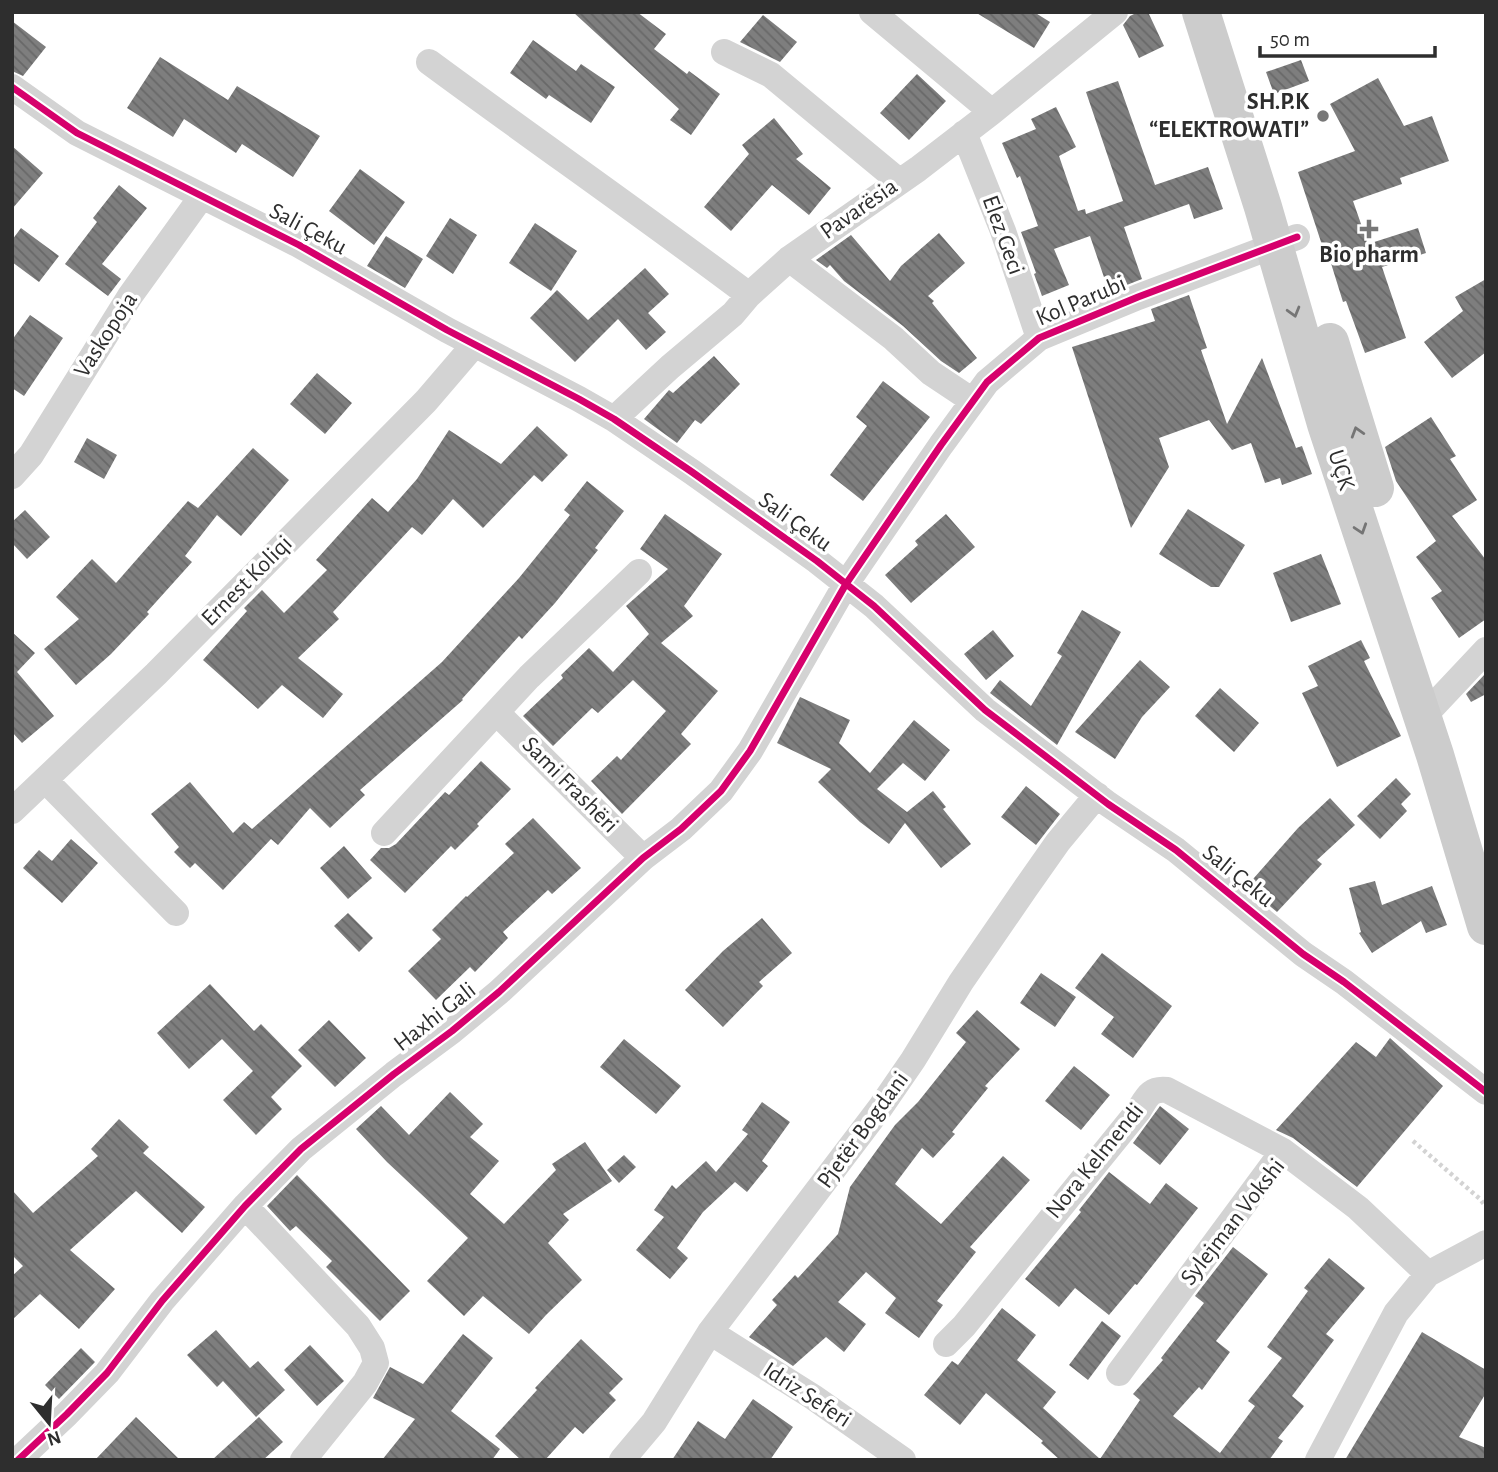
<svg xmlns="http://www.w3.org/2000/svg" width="1498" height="1472" viewBox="0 0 1498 1472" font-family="'Alegreya Sans',sans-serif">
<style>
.building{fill:url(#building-back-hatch)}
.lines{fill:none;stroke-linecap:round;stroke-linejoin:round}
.path{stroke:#d3d3d3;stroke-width:4.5;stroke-dasharray:3.5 3.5;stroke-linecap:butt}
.minor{stroke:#d3d3d3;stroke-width:26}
.secondary{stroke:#ccc;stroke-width:38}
.cycleway-casing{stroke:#fff;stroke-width:11}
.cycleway{stroke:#d6006c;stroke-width:7}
.oneway{stroke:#757575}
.poi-dot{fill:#777;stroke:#fff;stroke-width:2.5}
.labels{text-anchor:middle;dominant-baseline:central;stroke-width:7;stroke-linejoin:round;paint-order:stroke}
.poi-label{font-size:24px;font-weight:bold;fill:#2e2e2e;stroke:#fff;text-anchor:end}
.street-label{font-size:24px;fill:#2e2e2e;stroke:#fff}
</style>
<defs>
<pattern id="building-back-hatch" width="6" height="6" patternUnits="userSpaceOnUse" patternTransform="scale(1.75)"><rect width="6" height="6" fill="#7e7e7e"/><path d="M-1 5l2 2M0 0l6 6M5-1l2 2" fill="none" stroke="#686868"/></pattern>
</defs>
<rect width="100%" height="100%" fill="#fff"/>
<path class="building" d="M573 12H637L666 34 654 49 687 74 689 71 720 94 691 135 670 120 679 109Z
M975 12H1034L1050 22 1034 48Z
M1138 12H1148L1164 46 1139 58 1123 25 1130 16Z
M763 15 797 42 780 62 740 42Z
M12 21 46 47 23 76 12 71Z
M533 40 576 71 581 64 615 87 591 123 549 95 546 99 510 73Z
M160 57 228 100 237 86 320 136 293 177 242 144 236 153 184 119 173 137 127 108Z
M1301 60 1309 81 1274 94 1266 72Z
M917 74 946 101 909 140 880 113Z
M1378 78 1404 126 1432 116 1449 161 1400 178 1402 184 1353 201 1368 244 1418 228 1426 253 1382 267 1406 338 1365 353 1346 301 1343 302 1325 244 1322 245 1298 172 1355 151 1330 104Z
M1118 81 1155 185 1208 167 1223 209 1194 219 1189 204 1124 227 1142 279 1109 292 1090 236 1054 249 1069 285 1042 296 1034 274 1036 273 1021 232 1038 226 1020 176 1017 178 1002 143 1036 129 1031 119 1056 107 1076 147 1059 156 1078 211 1085 209 1086 214 1123 201 1086 92Z
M774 118 803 154 796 159 831 188 809 215 772 185 731 231 704 207 749 154 742 145Z
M12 146 43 173 12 209Z
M360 169 405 202 374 245 329 211Z
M119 185 147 208 102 264 121 279 108 296 65 264 97 222 93 218Z
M450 218 477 235 453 274 426 256Z
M535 223 577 251 551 291 509 263Z
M21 228 59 256 39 282 12 262V240Z
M939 233 965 263 928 296 934 301 932 303 977 358 959 373 941 361 903 326 844 281 830 265 827 268 816 260 851 235 890 281 901 266Z
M386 236 423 259 405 288 367 266Z
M645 268 669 294 648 313 666 332 646 350 618 319 575 362 530 318 557 290 588 320Z
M1486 279V352L1452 378 1424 342 1463 311 1455 297Z
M1189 295 1207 348 1201 350 1227 424 1262 358 1296 448 1302 446 1312 474 1282 485 1280 478 1265 483 1251 443 1232 450 1209 420 1159 438 1169 467 1131 528 1072 347 1155 321 1151 309Z
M30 315 63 338 24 396 12 388V340Z
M714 356 740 384 701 424 695 420 677 443 644 419 669 390 673 393Z
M317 373 352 403 325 434 290 404Z
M883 381 930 417 863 501 830 475 867 426 856 417Z
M1431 417 1456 456 1450 459 1477 500 1452 516 1486 560V619L1459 638 1431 598 1442 591 1416 557 1436 541 1396 481 1385 447Z
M537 426 568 455 542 482 534 475 483 528 453 499 422 535 412 527 333 612 339 619 298 658 343 694 323 718 282 685 258 709 203 660 247 611 244 608 262 590 284 613 327 570 316 560 372 498 388 512 417 479 449 430 501 464Z
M87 438 117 455 104 479 74 462Z
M253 448 289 480 241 536 217 515 185 556 192 562 147 612 149 614 111 654 76 685 44 649 79 619 56 597 92 559 116 583 188 501 198 508Z
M587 481 624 511 595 548 598 550 555 603 522 639 519 636 462 699 463 700 360 790 365 795 330 828 310 808 278 845 271 839 223 890 195 863 190 868 174 852 179 847 151 814 190 782 233 833 244 822 252 829 442 662 519 578 570 515 564 510Z
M1188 509 1245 545 1219 587H1211L1159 554Z
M25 510 50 537 27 559 12 543V522Z
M665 514 722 554 684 606 693 616 661 643 718 691 681 734 691 744 622 814 591 781 617 756 621 760 666 711 633 680 598 713 592 708 553 746 523 716 563 678 561 675 589 648 613 672 649 634 626 606 668 569 640 549Z
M946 514 975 547 911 603 885 575 918 545 915 541Z
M1321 554 1341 604 1291 622 1273 573Z
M1082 610 1121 632 1057 745 990 693 1000 680 1031 706 1062 656 1057 653Z
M993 630 1014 656 986 680 964 654Z
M12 632 35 653 17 672 54 716 22 743 12 732Z
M1361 640 1370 658 1364 661 1401 736 1337 767 1302 693 1318 686 1308 666Z
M1140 660 1170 687 1142 717 1115 759 1075 732Z
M1486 673V694L1471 702 1466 694Z
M1220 688 1259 723 1234 752 1195 716Z
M800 697 850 720 839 743 870 773 914 720 950 750 925 781 903 763 877 789 907 812 933 791 946 807 943 809 971 844 941 868 905 823 889 844 860 822 818 782 831 769 777 743Z
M481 761 511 789 477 824 479 826 455 850 451 846 405 893 370 860 381 848H389L396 844 445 792 449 795Z
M1396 778 1411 794 1401 804 1407 811 1380 839 1357 816Z
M1026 786 1060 814 1036 845 1001 817Z
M1330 798 1355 825 1317 860 1322 864 1277 912 1246 887 1298 828Z
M533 818 581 868 552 894 548 890 503 932 508 938 475 972 470 967 436 1000 408 971 441 939 432 930 466 896 467 897 514 853 505 844Z
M71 839 98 863 62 903 23 868 39 850 52 861Z
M344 846 372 878 348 899 320 868Z
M1375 881 1382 905 1432 886 1447 925 1426 933 1421 921 1372 953 1359 933 1361 932 1349 888Z
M348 913 373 938 359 952 334 926Z
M762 918 792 953 759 982 763 986 723 1027 685 990 723 951Z
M1102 953 1172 1006 1133 1058 1101 1034 1114 1017 1075 988Z
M1041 973 1076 997 1055 1027 1020 1003Z
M210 984 254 1031 261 1024 302 1066 271 1097 282 1109 256 1135 223 1100 253 1071 222 1039 189 1069 157 1033Z
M977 1010 1020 1049 985 1086 988 1088 952 1132 955 1134 933 1158 922 1148 895 1184 941 1224 1003 1156 1030 1180 970 1247 976 1252 937 1301 943 1305 919 1338 885 1313 896 1298 866 1272 838 1302 866 1324 844 1352 826 1337 793 1366 749 1337 777 1305 772 1300 795 1275 798 1278 838 1234 850 1187 895 1125 918 1102 966 1042 956 1033Z
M329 1020 366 1058 335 1087 298 1050Z
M1390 1038 1443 1086 1357 1187 1293 1138 1276 1130 1356 1042 1376 1057Z
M624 1039 681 1086 656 1114 600 1067Z
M1074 1066 1110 1095 1081 1130 1045 1101Z
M450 1092 483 1124 470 1137 499 1161 470 1194 504 1224 556 1170 552 1164 585 1142 612 1181 563 1214 569 1220 548 1243 582 1280 546 1315 529 1334 483 1296 464 1316 427 1281 468 1238 387 1162 356 1129 381 1106 409 1135Z
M762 1102 790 1122 762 1161 768 1166 747 1192 735 1182 703 1212 677 1248 688 1258 670 1279 636 1250 664 1217 654 1210 672 1185 676 1189 706 1161 716 1172 748 1134 742 1130Z
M1160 1106 1189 1129 1160 1165 1133 1143Z
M119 1119 149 1147 143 1153 205 1207 182 1233 136 1191 70 1250 115 1289 79 1329 40 1294 12 1320V1276L23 1266 12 1255V1190L33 1213 98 1156 91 1149Z
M624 1155 636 1167 619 1183 607 1170Z
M1109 1172 1150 1204 1166 1183 1198 1208 1137 1285 1135 1284 1109 1315 1075 1288 1059 1307 1025 1279 1081 1212 1079 1210Z
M297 1175 410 1291 380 1321 326 1267 332 1261 296 1226 290 1231 267 1206Z
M1233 1247 1268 1274 1216 1341 1230 1352 1202 1390 1199 1387 1173 1416 1220 1453 1255 1406 1248 1401 1282 1358 1267 1347 1308 1291 1304 1288 1329 1258 1365 1288 1326 1334 1334 1340 1292 1396 1304 1406 1278 1438 1283 1441 1269 1460H1060L1041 1443 1043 1441 986 1393 960 1425 924 1395 952 1361 958 1365 1002 1308 1036 1335 1017 1360 1056 1392 1043 1408 1100 1459 1140 1400 1133 1394 1163 1360 1161 1358 1204 1303 1195 1296Z
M1102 1321 1121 1336 1088 1380 1069 1365Z
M216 1330 250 1368 258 1361 285 1390 256 1417 223 1381 217 1387 187 1355Z
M1422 1332 1486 1370V1393L1459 1437 1486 1448V1460H1345Z
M463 1334 493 1358 451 1411 500 1449 492 1460H382L415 1419 373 1398 390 1367 423 1384Z
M581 1339 623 1379 609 1393 616 1400 583 1434 575 1427 545 1460H521L495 1436 537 1390 535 1388Z
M310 1345 344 1381 317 1406 284 1370Z
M81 1348 95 1362 59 1399 45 1385Z
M753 1399 793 1427 770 1460H672L698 1421 725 1439Z
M136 1417 180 1460H95Z
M259 1417 283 1442 263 1460H212Z"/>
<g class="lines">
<path class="path" d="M1413 1141 1480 1199 1486 1207"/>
<path class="minor" d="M872 12 992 112
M724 52 771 75 899 181
M429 62C536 141 644 216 749 295
M12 87 77 133 299 245 447 330 579 399 614 419 692 472 817 561 874 606 985 710 1108 804 1176 850 1303 954 1344 982 1486 1092
M964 133 1003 231 1039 338
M789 259 893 338 931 373 973 401
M614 419 670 367 733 314 749 295 789 259 918 169 992 112 1115 12
M12 476 31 455 130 296 202 196
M497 713 643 858
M1422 718 1486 650
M45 780 176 913
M12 811 156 674 426 401 474 345
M384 833 529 677 639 572
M245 1206 358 1326 372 1348 376 1363 365 1383 303 1460
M710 1332 813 1397 903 1460
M946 1344 964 1326 1139 1110C1147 1097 1150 1088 1167 1090L1283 1151
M1119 1373 1283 1151 1358 1208 1428 1274
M18 1460 67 1414 107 1373 162 1301 245 1206 301 1149 394 1074 452 1031 499 992 643 858 681 829 721 791 750 751 846 584 941 445 987 382 1039 338 1138 297 1297 237
M622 1460 654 1422 710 1332 880 1108 913 1060 961 982 1025 889 1058 842 1097 795
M1318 1460 1396 1313 1428 1274 1486 1243"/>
<path class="secondary" d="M1201 12 1263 207 1326 424 1435 755 1486 926
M1330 342 1375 488"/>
<g class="cycleway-casing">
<path id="cycleway" d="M12 87 77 133 299 245 447 330 579 399 614 419 692 472 817 561 874 606 985 710 1108 804 1176 850 1303 954 1344 982 1486 1092
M18 1460 67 1414 107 1373 162 1301 245 1206 301 1149 394 1074 452 1031 499 992 643 858 681 829 721 791 750 751 846 584 941 445 987 382 1039 338 1138 297 1297 237"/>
</g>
<use href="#cycleway" class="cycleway"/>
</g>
<defs><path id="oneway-chevron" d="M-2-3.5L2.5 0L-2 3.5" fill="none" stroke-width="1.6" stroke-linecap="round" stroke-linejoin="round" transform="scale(1.75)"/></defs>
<g class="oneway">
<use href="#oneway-chevron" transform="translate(1294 312) rotate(74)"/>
<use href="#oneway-chevron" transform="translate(1357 432) rotate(-107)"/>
<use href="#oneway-chevron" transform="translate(1361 529) rotate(72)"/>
</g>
<g class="poi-dot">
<circle cx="1323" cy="116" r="7"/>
<path d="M1365.5 218.5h7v7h7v7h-7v7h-7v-7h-7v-7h7z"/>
</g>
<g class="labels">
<g class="poi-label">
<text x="1309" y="102">SH.P.K<tspan x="1309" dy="28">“ELEKTROWATI”</tspan></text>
<text x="1369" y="255" text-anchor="middle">Bio pharm</text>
</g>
<g class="street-label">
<text transform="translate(859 209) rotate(-35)">Pavarësia</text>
<text transform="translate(308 229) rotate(28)">Sali Çeku</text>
<text transform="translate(1003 235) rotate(70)">Elez Geci</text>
<text transform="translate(1081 301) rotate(-23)">Kol Parubi</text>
<text transform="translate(106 335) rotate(-57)">Vaskopoja</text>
<text transform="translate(1341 470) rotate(72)">UÇK</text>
<text transform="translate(795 522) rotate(36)">Sali Çeku</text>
<text transform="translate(247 581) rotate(-45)">Ernest Koliqi</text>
<text transform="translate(570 785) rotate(45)">Sami Frashëri</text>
<text transform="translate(1238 876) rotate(39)">Sali Çeku</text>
<text transform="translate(435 1017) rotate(-38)">Haxhi Gali</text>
<text transform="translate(863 1130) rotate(-54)">Pjetër Bogdani</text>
<text transform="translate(1095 1161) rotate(-51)">Nora Kelmendi</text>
<text transform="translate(1233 1222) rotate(-52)">Sylejman Vokshi</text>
<text transform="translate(807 1395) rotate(33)">Idriz Seferi</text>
</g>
</g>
<rect width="1498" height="1472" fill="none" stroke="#2e2e2e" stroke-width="28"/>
<g transform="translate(49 1423) rotate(162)" stroke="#ffffff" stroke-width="5" paint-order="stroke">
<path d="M0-5L12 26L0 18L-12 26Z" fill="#2e2e2e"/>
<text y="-10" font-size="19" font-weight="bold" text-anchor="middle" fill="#2e2e2e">N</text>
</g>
<path d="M1260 46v10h175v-10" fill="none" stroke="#2e2e2e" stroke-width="3.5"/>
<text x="1270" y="46" font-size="21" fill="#2e2e2e" stroke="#ffffff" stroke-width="5" paint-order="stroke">50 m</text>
</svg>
